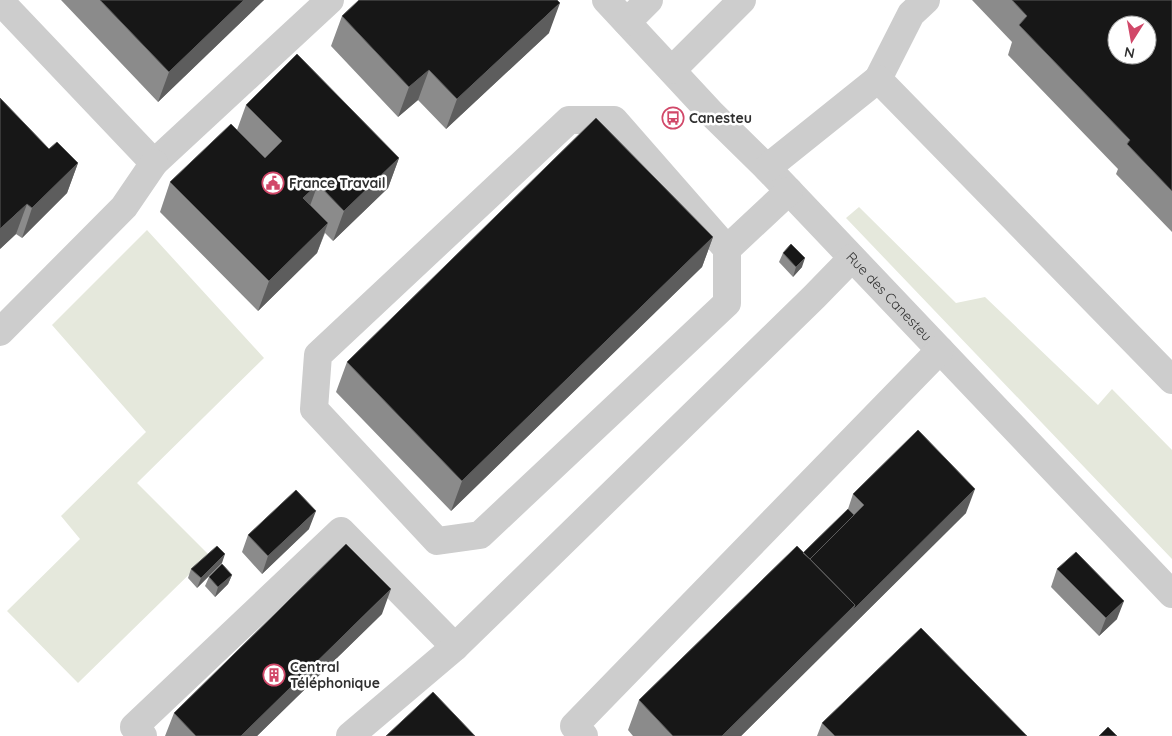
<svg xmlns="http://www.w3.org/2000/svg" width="1172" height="736" viewBox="0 0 1172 736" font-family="Quicksand,sans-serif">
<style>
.green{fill:#e5e8dc}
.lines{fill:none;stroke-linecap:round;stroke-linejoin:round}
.minor{stroke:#cdcdcd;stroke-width:28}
.wall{fill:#8b8b8b}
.shaded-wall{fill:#5d5d5d}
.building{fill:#171717;stroke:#5d5d5d;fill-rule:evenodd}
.labels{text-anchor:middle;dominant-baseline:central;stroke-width:5;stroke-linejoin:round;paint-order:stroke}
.poi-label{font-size:14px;font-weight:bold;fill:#303030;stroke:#fff;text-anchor:start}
.street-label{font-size:14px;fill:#303030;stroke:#fff}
</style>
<rect width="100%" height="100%" fill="#fff"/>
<path class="green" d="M859 207 956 303 985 297 1098 405 1112 389 1172 450V559L846 218Z
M147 230 264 358 137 483 209 555 78 683 7 611 80 539 61 516 146 432 52 325Z"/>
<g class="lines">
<g class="minor">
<path id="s1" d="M606 0 712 114 767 168 1172 594"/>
<path d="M0 1 154 163 330 0"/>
<path d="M627 22 649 0"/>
<path d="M672 70 742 0"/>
<path d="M878 79 911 14 926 0"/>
<path d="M767 168 878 79 1172 380"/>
<path d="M727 249V303L480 535 437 541 314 409 318 355 569 120H614L727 249 789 191"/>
<path d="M0 332 124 207 154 163"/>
<path d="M143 736 134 727 341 531 455 647"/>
<path d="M350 736 455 647 814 297 852 258"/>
<path d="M584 736 574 726 940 350"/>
</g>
</g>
<path class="wall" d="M61 0H264L158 102Z
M972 0H1172V232L1116 174 1118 169 1008 55 1012 42Z
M342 16 549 33 446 129 418 100 398 117 331 46Z
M246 105 399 158 388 188 333 241 325 233 317 253 258 311 160 212 170 182 237 130Z
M49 149 78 163 67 193 22 238 16 234 0 249Z
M713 237 702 267 451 511 336 392 347 362Z
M783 253 802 267 793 277 779 262Z
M853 494 966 513 741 736H633L628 730 639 700 803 553 848 509Z
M309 529 262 574 242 552 248 535Z
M222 563 197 588 188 578 191 569Z
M1057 569 1117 619 1099 636 1051 587Z
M232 575 228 584 215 597 205 586 209 577Z
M382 614 257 736H165L174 713Z
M822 723 1027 736H817Z"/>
<path class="shaded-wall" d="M244 0H264L158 102 169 72Z
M560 3 549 33 446 129 457 99Z
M429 70 418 100 398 117 409 87Z
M399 158 388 188 333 241 344 211Z
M78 163 67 193 22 238 32 208Z
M318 184 307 214 303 198Z
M27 204 16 234 0 249V229Z
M328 223 317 253 258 311 269 281Z
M713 237 702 267 451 511 462 481Z
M805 258 802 267 793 277 796 267Z
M975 489 966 513 741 736H722L855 605Z
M316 511 309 529 262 574 268 556Z
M225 554 222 563 197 588 201 578Z
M232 575 228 584 215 597 218 587Z
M391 589 382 614 257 736H241Z
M1124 601 1117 619 1099 636 1106 618Z"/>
<path class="building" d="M100 0H244L169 72Z
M359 0H557L560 3 457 99 429 70 409 87 342 16Z
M1012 0H1172V191L1127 144 1130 140 1019 25 1027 16ZM1117 25H1147V55H1117Z
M297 54 399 158 344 211 318 184 303 198 328 223 269 281 170 182 231 124 265 158 282 141 246 105Z
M0 98 49 149 57 142 78 163 32 208 27 204 0 229Z
M596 118 713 237 462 481 347 362Z
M791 244 805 258 796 267 783 253Z
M918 430 975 489 853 610 855 605 810 559 864 505 853 494Z
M296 490 316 511 268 556 248 535Z
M848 509 854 515 810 559 803 553Z
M346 544 391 589 241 736H196L174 713Z
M217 546 225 554 201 578 191 569Z
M797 546 855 605 722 736H673L639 700Z
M1076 552 1124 601 1106 618 1057 569Z
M222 564 232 575 218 587 209 577Z
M921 628 1027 736H835L822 723Z
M433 692 475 736H386Z
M1108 727 1117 736H1099Z"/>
<defs>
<g id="bus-ring" transform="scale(1.125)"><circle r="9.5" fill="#fff" stroke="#d14869" stroke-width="1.5"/><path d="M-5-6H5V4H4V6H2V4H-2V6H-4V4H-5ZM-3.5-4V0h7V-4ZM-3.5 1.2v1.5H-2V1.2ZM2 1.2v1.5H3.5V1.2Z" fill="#d14869"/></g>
<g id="civic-ring" transform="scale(1.125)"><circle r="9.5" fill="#fff" stroke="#d14869" stroke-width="1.5"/><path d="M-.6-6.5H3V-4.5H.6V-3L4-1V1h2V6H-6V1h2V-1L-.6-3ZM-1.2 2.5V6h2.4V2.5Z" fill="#d14869"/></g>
<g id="building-ring" transform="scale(1.125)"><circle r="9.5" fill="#fff" stroke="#d14869" stroke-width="1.5"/><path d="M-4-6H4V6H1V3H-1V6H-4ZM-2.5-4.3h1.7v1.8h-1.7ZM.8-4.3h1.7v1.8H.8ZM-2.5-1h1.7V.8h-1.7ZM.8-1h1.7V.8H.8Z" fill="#d14869"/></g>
</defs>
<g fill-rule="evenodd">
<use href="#bus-ring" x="673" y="118"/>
<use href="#civic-ring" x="273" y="183"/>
<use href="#building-ring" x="274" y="675"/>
</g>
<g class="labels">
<g class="poi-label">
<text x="689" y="118">Canesteu</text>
<text x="289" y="183">France Travail</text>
<text x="290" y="667">Central<tspan x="290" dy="16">Téléphonique</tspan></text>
</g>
<g class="street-label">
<text stroke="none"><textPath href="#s1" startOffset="410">Rue des Canesteu</textPath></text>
</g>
</g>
<g transform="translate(1132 40) rotate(191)"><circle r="24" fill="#ffffff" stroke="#acacac"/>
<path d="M0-4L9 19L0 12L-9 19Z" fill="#d14869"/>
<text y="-8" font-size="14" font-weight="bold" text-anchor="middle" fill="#303030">N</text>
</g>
</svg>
